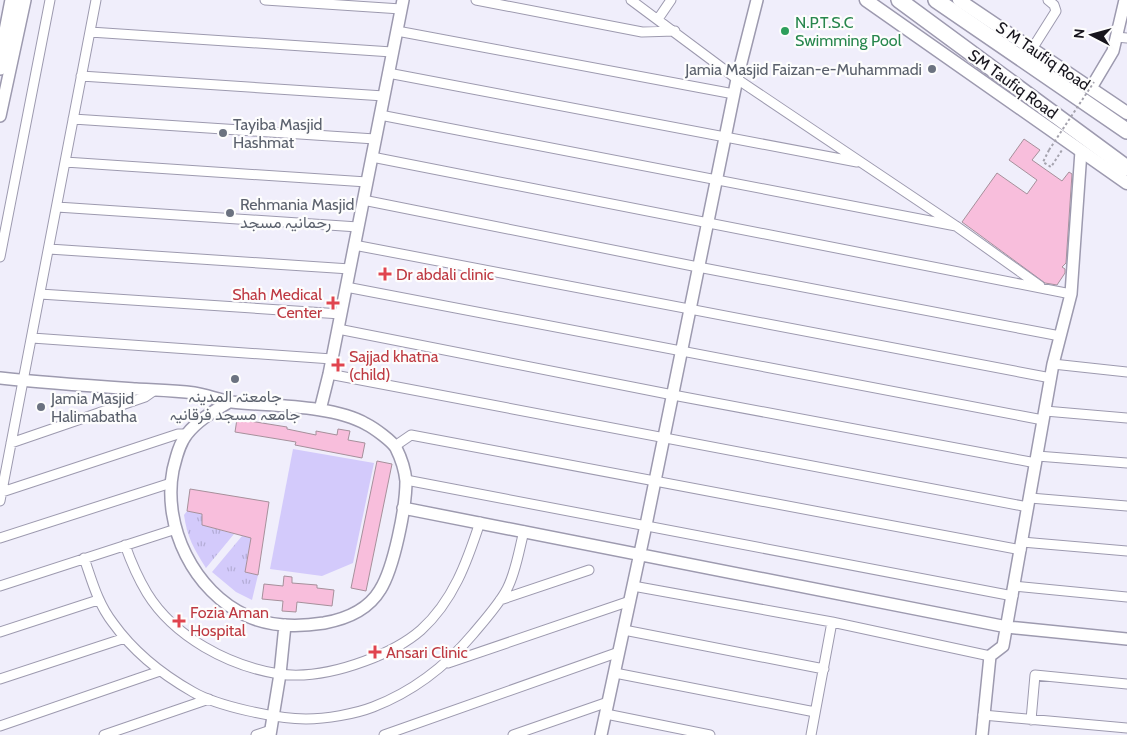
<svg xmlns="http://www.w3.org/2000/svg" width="1127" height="735" viewBox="0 0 1127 735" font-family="Cabin,Vazirmatn,sans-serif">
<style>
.grass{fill:url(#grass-tufts)}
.pitch{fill:#d3cafb}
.building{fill:#f8bedc;stroke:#a6909b}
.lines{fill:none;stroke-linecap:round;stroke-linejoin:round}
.minor-casing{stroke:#9d9aaf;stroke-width:11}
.tertiary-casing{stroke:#9d9aaf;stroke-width:14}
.secondary-casing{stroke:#9d9aaf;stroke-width:15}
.trunk-casing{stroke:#9d9aaf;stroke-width:18}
.path{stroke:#a4a2ad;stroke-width:2;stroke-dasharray:2.5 2.5;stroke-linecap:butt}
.minor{stroke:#fff;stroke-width:9}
.tertiary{stroke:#fff;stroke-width:11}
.secondary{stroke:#fff;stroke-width:12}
.trunk{stroke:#fff;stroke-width:15}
.path-bridge{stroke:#a4a2ad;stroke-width:2;stroke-dasharray:2.5 2.5;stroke-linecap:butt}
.leisure-dot{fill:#2e9e5b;stroke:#fdfdfd;stroke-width:2}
.worship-dot{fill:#6b7280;stroke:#fdfdfd;stroke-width:2}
.health-dot{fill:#e0444e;stroke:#fdfdfd;stroke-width:2}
.labels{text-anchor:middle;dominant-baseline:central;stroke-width:4.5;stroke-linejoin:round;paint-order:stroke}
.leisure-label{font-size:16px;fill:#27864d;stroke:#fdfdfd;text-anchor:start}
.street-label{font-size:16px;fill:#17151d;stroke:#fdfdfd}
.worship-label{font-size:16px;fill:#5b616d;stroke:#fdfdfd;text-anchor:start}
.health-label{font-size:16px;fill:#be3a42;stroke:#fdfdfd;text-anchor:start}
</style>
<defs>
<pattern id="grass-tufts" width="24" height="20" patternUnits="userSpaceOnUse" patternTransform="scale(1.25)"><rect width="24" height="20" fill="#d3cafb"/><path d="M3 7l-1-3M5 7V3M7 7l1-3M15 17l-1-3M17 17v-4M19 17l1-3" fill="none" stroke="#b4add7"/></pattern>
</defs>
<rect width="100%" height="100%" fill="#f0eefb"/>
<path class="grass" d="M187 511 202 514V525L234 534 206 568C194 549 187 537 184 515Z
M242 536 251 538 245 572 258 575 252 600 236 592 212 572Z"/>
<path class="pitch" d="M293 449 374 463 353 563 322 576 270 569Z"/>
<path class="building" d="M1024 139 1040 150 1032 160 1062 181 1069 172 1072 174 1066 263 1062 267 1065 269V273L1057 285 1045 283 962 222 997 173 1027 194 1037 180 1009 160Z
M237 419 287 427V429L316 435V431L337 435 338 429 350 431 348 440 365 443 362 458 295 445 296 442 235 432Z
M377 461 392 464 366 591 351 588Z
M190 489 269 502 258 575 245 572 251 538 202 525V514L187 511Z
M284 576 292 577V583L317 585V588L334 590 332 606 297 602 296 612 282 611 283 601 262 599 264 584 283 586Z"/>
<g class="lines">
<g class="minor-casing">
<path id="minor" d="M265 0 401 9
M476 0 642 32 675 31
M631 0 737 79 956 226 1040 286
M658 19 671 0
M397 31 734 94
M90 32 392 52
M1116 37 1127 38
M1032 49 1056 11 1054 5 1048 0
M388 73 857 162
M81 76 384 96
M380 115 956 226
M73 119 375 139
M372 157 1071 294
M65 162 367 182
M363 200 698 267 1060 336
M57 207 358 227
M354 245 1051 378
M49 249 350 269
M0 257 50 0
M346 287 1043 420
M40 294 341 314
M338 329 673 395 1036 463
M32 338 332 359
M1053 364 1127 372
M329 374 1028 507
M1045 411 1127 418
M11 443 145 397 155 390
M395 446 411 435 1021 550
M1037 456 1127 463
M406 480 1013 596
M2 492 178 434H187
M1030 498 1127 506
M0 501 96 0
M0 538 171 483
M1022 542 1127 551
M125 545C131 562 138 578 147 593 174 637 229 666 279 674 308 678 338 671 365 661 384 654 405 644 421 630 453 601 467 562 480 522
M84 558C92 581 98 604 113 623 133 651 163 675 193 692 217 706 277 719 306 719 326 719 355 714 373 707 412 692 446 666 473 634 483 622 500 603 507 589 516 572 519 550 524 531
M0 586 176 529
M633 586 832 622 990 656
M1014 586 1127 597
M500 600 589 570
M624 630 824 669
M0 632 98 600
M448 663 630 601
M615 673 815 712
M0 679 125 638
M606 714 710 735
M983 715 1127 728
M1031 720 1035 675 1127 684
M0 726 160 671
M104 735 209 699
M256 735 271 730
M384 735 619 652
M513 735 608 702
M811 735 832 622"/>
</g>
<g class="tertiary-casing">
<path id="tertiary" d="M1091 88 1113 51 1125 0
M0 116 25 0
M0 378C45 383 91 386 136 389 155 390 175 390 194 393 207 395 219 400 232 402 270 406 333 405 366 424 374 428 392 441 396 448 401 458 405 471 406 481 406 507 394 568 380 590 368 610 346 619 324 623 298 627 271 627 247 616 194 592 162 526 173 470 176 458 179 444 187 434 198 420 214 411 229 402
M320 410 329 374 403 0
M403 508 1007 627 1127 639
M270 735 280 674 285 625
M601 735 646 525 737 79 757 0
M982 735 990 656 1003 646 1053 364 1071 294 1081 151"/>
</g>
<g class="secondary-casing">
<path id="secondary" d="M866 0 1127 183
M959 0 1127 113"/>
</g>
<g class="trunk-casing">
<path id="trunk" d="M899 0 1127 168
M936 0 1127 131
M0 67 13 0"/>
</g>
<path class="path" d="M1049 150 1043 162 1051 167 1062 150"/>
<use href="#minor" class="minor"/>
<use href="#tertiary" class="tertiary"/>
<use href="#secondary" class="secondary"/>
<use href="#trunk" class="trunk"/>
<path class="path-bridge" d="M1049 150 1094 82"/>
</g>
<circle class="leisure-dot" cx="785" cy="31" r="5"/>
<g class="worship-dot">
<circle cx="932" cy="69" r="5"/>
<circle cx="223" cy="133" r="5"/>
<circle cx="230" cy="213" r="5"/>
<circle cx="235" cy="379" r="5"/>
<circle cx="41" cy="407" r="5"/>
</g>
<g class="health-dot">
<path d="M382.5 266.5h5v5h5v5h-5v5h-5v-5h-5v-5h5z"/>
<path d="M330.5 295.5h5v5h5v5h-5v5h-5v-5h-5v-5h5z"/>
<path d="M335.5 357.5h5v5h5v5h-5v5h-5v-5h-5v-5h5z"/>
<path d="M176.5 613.5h5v5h5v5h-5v5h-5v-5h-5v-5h5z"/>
<path d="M372.5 644.5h5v5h5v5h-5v5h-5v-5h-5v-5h5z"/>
</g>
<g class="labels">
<g class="leisure-label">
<text x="795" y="22">N.P.T.S.C<tspan x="795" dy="18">Swimming Pool</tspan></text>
</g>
<g class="street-label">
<text transform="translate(1043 56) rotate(34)">S M Taufiq Road</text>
<text transform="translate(1013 84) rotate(36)">SM Taufiq Road</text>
</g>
<g class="worship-label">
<text x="922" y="69" text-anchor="end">Jamia Masjid Faizan-e-Muhammadi</text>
<text x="233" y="124">Tayiba Masjid<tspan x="233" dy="18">Hashmat</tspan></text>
<text x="240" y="204">Rehmania Masjid<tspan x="240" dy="18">رحمانیہ مسجد</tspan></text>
<text x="235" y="396" text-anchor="middle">جامعتہ المدینہ<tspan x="235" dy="18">جامعہ مسجد فرقانیہ</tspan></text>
<text x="51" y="398">Jamia Masjid<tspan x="51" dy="18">Halimabatha</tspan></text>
</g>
<g class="health-label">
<text x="396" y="274">Dr abdali clinic</text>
<text x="322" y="294" text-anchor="end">Shah Medical<tspan x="322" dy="18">Center</tspan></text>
<text x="349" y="356">Sajjad khatna<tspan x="349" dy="18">(child)</tspan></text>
<text x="190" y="612">Fozia Aman<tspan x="190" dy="18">Hospital</tspan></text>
<text x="386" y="652">Ansari Clinic</text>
</g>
</g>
<g transform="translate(1092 35) rotate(276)" stroke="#fdfdfd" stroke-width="4" paint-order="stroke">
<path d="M0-4L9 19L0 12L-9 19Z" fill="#17151d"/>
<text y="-8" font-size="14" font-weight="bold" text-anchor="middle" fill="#17151d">N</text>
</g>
</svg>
